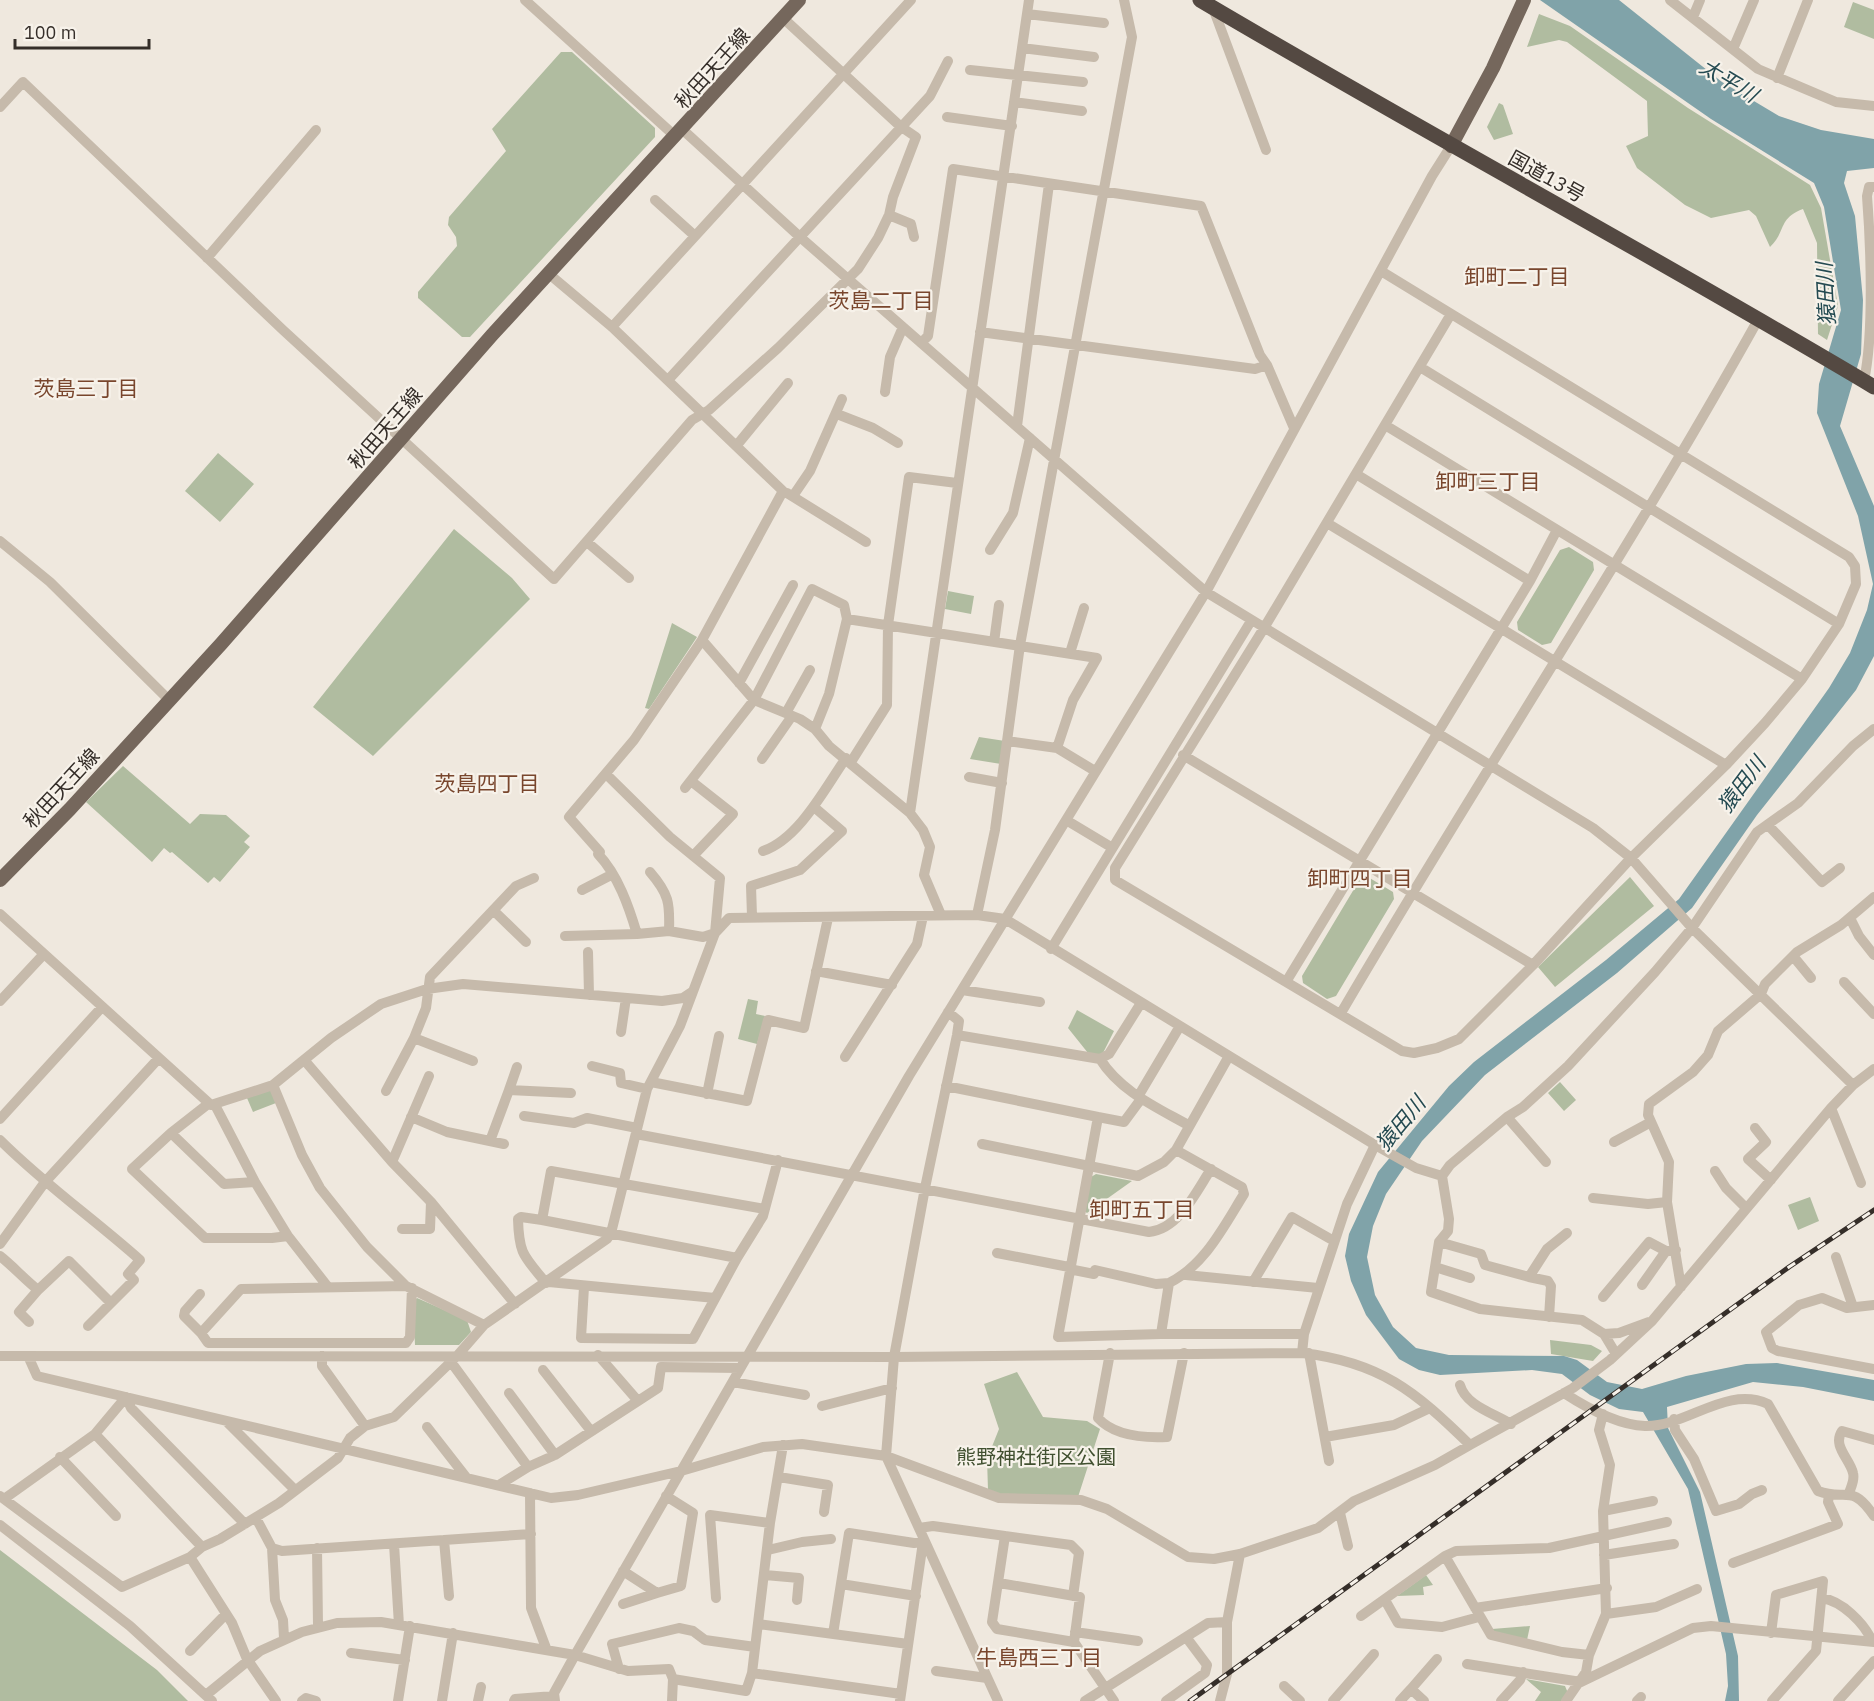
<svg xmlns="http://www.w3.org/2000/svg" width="1874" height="1701" viewBox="0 0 1874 1701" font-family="'IBM Plex Sans','Noto Sans JP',sans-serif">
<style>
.green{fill:#b0bca0}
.water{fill:#80a3a9}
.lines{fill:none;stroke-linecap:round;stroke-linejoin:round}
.minor{stroke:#c6baab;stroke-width:10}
.major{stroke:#75675c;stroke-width:14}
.highway{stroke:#544942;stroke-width:15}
.rail-casing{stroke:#352e29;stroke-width:5}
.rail{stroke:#f7f2ea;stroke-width:3;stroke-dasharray:9;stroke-linecap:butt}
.labels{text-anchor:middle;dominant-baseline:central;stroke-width:4.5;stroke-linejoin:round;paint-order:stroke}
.street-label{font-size:20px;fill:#352e29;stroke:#f7f2ea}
.park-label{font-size:20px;fill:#415030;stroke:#f7f2ea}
.water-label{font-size:21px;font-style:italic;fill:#244a51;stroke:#f7f2ea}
.neighbourhood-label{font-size:21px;fill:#79462d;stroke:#f7f2ea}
</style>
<rect width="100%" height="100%" fill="#efe8de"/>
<path class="green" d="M1853 2 1874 10V39L1844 27Z
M1539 14 1570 26 1688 108 1810 185 1821 208 1838 306 1827 340 1818 334 1817 243 1803 209C1778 218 1786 232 1770 247L1756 216 1749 210 1711 218 1685 205 1637 168 1626 146 1648 136 1647 101 1567 42 1559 40 1527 47Z
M561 52H572L655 128V137L470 337H462L418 298V292L457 246 456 237 448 225 449 217 506 151 492 129Z
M1499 103 1503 105 1513 134 1494 140 1487 127Z
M218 453 254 484 220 522 185 491Z
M454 529 512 578 530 599 373 756 313 707Z
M1569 547 1593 562 1594 570 1551 643 1542 645 1518 630 1517 622 1560 550Z
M948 591 974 596 971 614 945 609Z
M672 623 697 637 649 709 645 708Z
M979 737 1005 741 1001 764 970 759Z
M123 766 190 824 200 814 226 815 250 836 244 842 250 847 220 882 214 877 208 883 172 852 170 853 164 848 152 862 86 802Z
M1368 877 1393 892 1394 899 1336 996 1327 999 1303 983 1302 976 1360 879Z
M1630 877 1654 906 1555 987 1538 967Z
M748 999 758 1001 756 1014 765 1016 757 1044 738 1039Z
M1077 1010 1114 1031 1103 1053 1096 1057 1088 1053 1068 1028Z
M1560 1082 1576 1100 1564 1111 1548 1093Z
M270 1089 276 1103 253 1112 247 1098Z
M1096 1174 1132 1181 1087 1213 1084 1211 1091 1177Z
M1810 1197 1819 1221 1798 1230 1788 1205Z
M417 1298 467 1320 471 1332 459 1345H415L413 1302Z
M1550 1340 1591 1345 1602 1351 1593 1361 1551 1354Z
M1017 1372 1043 1417 1087 1421 1100 1429 1078 1497 1000 1495 988 1490 987 1459 999 1429 984 1384Z
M0 1550 157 1670 188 1701H0Z
M1426 1575 1433 1585 1423 1587 1424 1595 1397 1596Z
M1530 1626 1527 1640 1496 1633 1492 1629Z
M1526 1679 1565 1686 1568 1693 1561 1701H1535L1541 1692Z"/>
<path class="water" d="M1540 0H1619L1722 82 1779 116 1821 130 1874 139V168L1847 171 1844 183 1855 216 1863 300 1861 354 1840 426 1874 506V656L1856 690 1757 815 1692 908 1617 973 1485 1075 1422 1141 1386 1194 1373 1226 1367 1257 1375 1295 1393 1327 1416 1348 1449 1355 1564 1356 1577 1360 1607 1382 1642 1389 1686 1376 1746 1364 1777 1363 1874 1380V1401L1803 1387 1753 1382 1667 1407 1668 1428 1700 1492 1738 1656 1739 1701H1725L1728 1686 1726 1654 1688 1489 1643 1412 1619 1409 1590 1395 1562 1374 1532 1370 1440 1375 1419 1370 1399 1359 1366 1315 1351 1281 1345 1256 1349 1234 1378 1172 1449 1086 1474 1062 1606 960 1679 899 1829 688 1850 653 1867 610 1873 584 1858 516 1817 413 1819 384 1841 310 1824 207 1814 183 1711 119Z"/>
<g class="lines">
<path class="minor" d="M525 0 676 137
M1670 0 1758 69 1836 102 1874 106
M1213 8 1266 150
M1027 14 1104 23
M1693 17 1700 0
M1022 48 1094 57
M1733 49 1754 0
M970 70 1083 82
M1777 78 1808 0
M1014 102 1082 111
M0 107 23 82 283 330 554 579 692 420 709 410 778 348 858 269 878 238 889 215 893 197 916 137 900 126 783 18
M947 117 1012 126
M683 130 800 237 1206 592 1593 828 1631 858 1692 928 1853 1085
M655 200 695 236
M889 215 911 224 914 237
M207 258 316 130
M1381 271 1849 557 1855 566 1856 584 1839 624 1802 679 1765 723 1726 765 1631 858 1533 965 1459 1039 1437 1048 1414 1053 1402 1051 1115 880V868L1264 628 1451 314
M549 274 612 327 783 491 702 640 634 740 569 817 600 852 598 854C618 875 629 907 637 934L669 931 703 937 715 933 720 878 670 837 606 774
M612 327 911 0
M980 332 1255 369 1267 365
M921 343 928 336 953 169 1201 206 1260 355 1267 365 1294 428
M1420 367 1839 624
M668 380 930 96 948 61
M1864 381C1874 333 1871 248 1867 196L1869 187H1874
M885 392 890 357 903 327
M837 414 873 428 898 443
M1385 425 1802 679
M1017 426 1049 184
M737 445 788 383
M1356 474 1530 581
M787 493 866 542
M793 496 810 471 842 399
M1327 523 1726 765
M0 541 50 582 168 699
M587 542 629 578
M990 550 1013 513 1030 438
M702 640 754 700 800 719 815 729 829 746 910 813 923 830 930 847 924 875 941 915
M994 642 999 605
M1070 653 1084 608
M739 683 793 585
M786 713 810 670
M815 729 829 694 847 619 1097 658 1073 700 1057 748 1095 771
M1007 741 1057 748
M1183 755 1533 965
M762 759 792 716
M851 762 887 705 888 625 909 477 957 483
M969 777 1002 783
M691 781 733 814 693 856
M685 788 754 700 812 589 844 605 847 619
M910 813 1029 0
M1066 820 1111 847
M1768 825 1822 882 1840 868
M763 851C799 839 825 788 846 758
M650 872C669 894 670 903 669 931
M582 890 611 875
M494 911 526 942
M0 914 211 1105 273 1085 331 1038 381 1004 427 989 463 984 662 1001 683 998 692 992
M977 915 995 830 1020 645 1132 37 1124 0
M752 916 751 886 800 870 842 831 814 807
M1850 918 1859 936 1874 955
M565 936 637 934
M1051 949 1251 621
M588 952 589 995
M1793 956 1811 978
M816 971 892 985
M1286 982 1530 581 1557 530
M1844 982 1874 1014
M962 990 1040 1002
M0 1001 43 955
M948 1012 959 1021 957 1035 925 1188 894 1357 886 1456 998 1701
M1341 1013C1477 780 1627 555 1759 318
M621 1032 626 998
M957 1035 1100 1059 1109 1054 1141 1003
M414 1038 473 1061
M845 1057 917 944 923 916
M1100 1059C1120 1091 1156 1107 1188 1125
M305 1061 392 1162 431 1202 515 1304
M592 1066 620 1073 621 1083 647 1089
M651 1082 747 1101 768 1020 804 1028 828 918
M273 1085 302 1155 320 1188 367 1247 406 1286 484 1325
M946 1086 1098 1117 1058 1337 1161 1334
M509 1090 517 1067
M386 1091 414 1038 426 1008 430 977 516 886 534 878
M707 1094 719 1036
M1139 1095 1180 1026
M215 1105 255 1182
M1831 1108 1861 1183
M524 1116 574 1123 587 1118 637 1128
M411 1117 447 1132 504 1144
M1098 1117 1124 1122 1141 1099
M1507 1117 1546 1162
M0 1119 102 1007
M1755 1128 1766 1142 1748 1159 1771 1180
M171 1133 208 1104
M636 1134 1149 1232C1179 1229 1196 1192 1211 1169
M0 1140C44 1184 94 1219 140 1260L128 1274 134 1280 111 1303 69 1261 38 1290C24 1279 14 1267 0 1256
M490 1141 509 1090 571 1093
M1614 1142 1651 1122
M982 1144 1138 1176 1164 1162 1176 1150 1229 1056
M1176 1150 1242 1187 1244 1194C1224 1226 1205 1265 1169 1283L1161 1334H1304
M392 1162 429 1076
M1715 1171 1726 1188 1746 1208
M1593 1198 1648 1204 1667 1202
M542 1220 521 1217 518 1219C519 1255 524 1256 546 1283
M402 1229H430L431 1202
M288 1236 272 1238H205L132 1169 171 1133 224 1184 255 1182 288 1236 328 1287
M1439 1242 1481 1254 1485 1265 1529 1277 1547 1249 1567 1233
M0 1244 45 1182 159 1058
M997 1253 1069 1267
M1836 1257 1853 1307
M737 1258 542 1220 551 1171 765 1209
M1435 1267 1470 1278
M1069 1269 1094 1274 1095 1270 1156 1284 1169 1283
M1186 1275 1318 1288
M1529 1277 1548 1281 1551 1286 1549 1317
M549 1282 715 1298
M1253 1282 1292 1217 1334 1241
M1642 1285 1666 1251
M584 1287 581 1338 693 1339 737 1258 763 1216 778 1160
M1681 1287 1667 1202 1669 1162 1648 1115 1649 1104 1693 1072 1708 1055 1718 1031 1761 994 1765 984 1797 952 1841 925 1874 897
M200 1294 185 1311 184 1316 201 1333 241 1289 406 1286
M1603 1297 1649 1242 1666 1251 1676 1250
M1874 1305 1847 1308 1822 1298 1799 1305 1766 1332 1772 1348 1778 1351 1874 1369
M29 1322 19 1312 38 1290
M1649 1322 1619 1333 1604 1334 1582 1320 1480 1309 1431 1292 1439 1242 1448 1231 1449 1219 1442 1176 1450 1165 1507 1117 1523 1107 1568 1066 1655 972 1692 928 1757 832 1798 803 1853 746 1874 729
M88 1326 111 1303
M201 1333 208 1343H406L410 1337 412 1288
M1604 1334 1616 1354
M1110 1353 1098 1418C1114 1436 1145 1438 1167 1437L1184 1353
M1302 1353 1304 1334 1347 1204 1375 1145
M1309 1353 1329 1461
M598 1355 638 1401
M0 1356 894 1357 1302 1353C1380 1362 1415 1391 1470 1445L1573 1388 1610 1360 1652 1321 1831 1108 1853 1085 1874 1069
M28 1356 37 1376 551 1498 578 1495 681 1471 763 1447 802 1444 886 1456 999 1498 1081 1500 1107 1509 1188 1557 1214 1559 1240 1554 1318 1528 1354 1501 1435 1465 1470 1445
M322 1356V1366L365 1426
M451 1362 528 1467
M543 1370 591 1431
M733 1382 805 1395
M1460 1385C1466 1406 1494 1413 1511 1424
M509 1393 555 1455
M1564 1393C1587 1408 1617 1425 1645 1426 1687 1427 1726 1385 1768 1404L1818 1491C1846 1502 1851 1482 1874 1516
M822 1406 892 1388
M1674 1419 1675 1430 1694 1459 1716 1511 1739 1504 1752 1494 1762 1490
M228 1423 295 1490
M427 1427 466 1477
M95 1434 202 1547
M1325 1437 1394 1425 1430 1408
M60 1457 116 1516
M779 1477 828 1485 824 1512
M499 1485 528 1467 555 1455 658 1388 661 1367 740 1368
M530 1493 531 1608 546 1648
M1849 1493C1851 1487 1855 1480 1853 1473 1850 1459 1832 1446 1842 1431L1874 1440
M0 1496 122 1587 190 1557 202 1547 220 1539 279 1503 338 1458 350 1438 365 1426 394 1417 457 1356 484 1325 607 1239 611 1233 647 1089 680 1026 715 933 729 918 977 915 1005 919 1375 1145 1416 1168 1442 1176
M4 1499 95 1434 126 1397 131 1408 245 1524
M1603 1511 1653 1501
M1340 1513 1348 1546
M256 1518 272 1548 282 1551 531 1534
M0 1525 130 1626 212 1701
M919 1528 933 1526 1071 1545 1079 1553 1073 1596
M1005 1536 992 1622 997 1629 1074 1642 1114 1701
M444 1540 449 1596
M394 1544 399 1625
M272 1548 275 1600 283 1620 284 1638
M317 1548 318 1626
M768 1550 802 1542 831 1539
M1604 1555 1674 1544
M1445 1556 1491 1635 1562 1652 1589 1655
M190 1557 232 1623 247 1659 276 1701
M1733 1563 1838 1524 1828 1502 1829 1495
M623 1571 657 1593 681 1586 693 1513 666 1496
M765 1575 799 1578 797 1600
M999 1583 1080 1597 1074 1642
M841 1584 916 1596
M716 1598 710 1515 770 1523
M1822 1598C1842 1601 1864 1623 1872 1641
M1385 1600 1398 1623 1442 1627 1479 1617
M623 1604 657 1593
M1475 1608 1607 1588
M1606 1614 1656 1607 1697 1589
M1361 1616 1445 1556 1456 1551 1549 1548 1667 1522
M758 1624 908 1644
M1075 1632 1138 1641
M1771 1633 1776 1595 1823 1581 1816 1651 1772 1701
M833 1634 849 1533 914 1543 923 1542 900 1701
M190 1651 226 1614
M351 1653 405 1660
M1467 1664 1581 1682 1693 1628 1711 1626 1874 1642
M619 1669 612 1644 679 1628 693 1631 705 1640 755 1647
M936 1671 987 1678
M752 1673 901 1694
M1284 1686 1300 1701
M1411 1689 1437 1659
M206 1695 260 1651 302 1632 337 1623 381 1622 575 1655 909 1076 1206 592 1432 176 1451 146
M302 1701 306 1698 316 1701
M398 1701 410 1626
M442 1701 453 1633
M478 1701 481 1687
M514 1701 515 1699 554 1696
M555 1701 554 1693 575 1655 628 1671 669 1669 673 1679 746 1691 752 1673 770 1523 783 1445
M672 1701 673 1679
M1085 1701 1208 1623 1227 1622
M1166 1701 1205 1673 1207 1665 1186 1637
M1220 1701 1227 1674V1622L1240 1554
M1333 1701 1374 1654
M1400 1701 1411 1689 1424 1701
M1501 1701 1520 1680 1523 1672
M1566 1701 1586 1672 1589 1655 1606 1614 1603 1511 1610 1465 1599 1430 1603 1414
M1637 1701 1641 1697
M1838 1701 1874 1661"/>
<path class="major" d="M1451 146 1493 68 1524 0
M0 880 70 809 221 644 492 335 799 0"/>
<path class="highway" d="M1200 0C1423 132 1651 254 1874 387"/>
<g class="rail-casing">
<path id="rail" d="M1190 1701 1789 1267 1874 1210"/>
</g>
<use href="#rail" class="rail"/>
</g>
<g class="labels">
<g class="street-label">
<text transform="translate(712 68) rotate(-48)">秋田天王線</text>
<text transform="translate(1547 176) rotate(29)">国道13号</text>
<text transform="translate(385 428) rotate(-49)">秋田天王線</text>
<text transform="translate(61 788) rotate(-47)">秋田天王線</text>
</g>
<g class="park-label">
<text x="1036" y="1456">熊野神社街区公園</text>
</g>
<g class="water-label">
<text transform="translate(1729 80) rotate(31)">太平川</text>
<text transform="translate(1825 294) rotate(-93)">猿田川</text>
<text transform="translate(1741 784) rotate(-53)">猿田川</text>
<text transform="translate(1400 1123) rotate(-50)">猿田川</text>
</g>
<g class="neighbourhood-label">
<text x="1517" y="276">卸町二丁目</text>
<text x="881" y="300">茨島二丁目</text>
<text x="86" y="388">茨島三丁目</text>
<text x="1488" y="481">卸町三丁目</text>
<text x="487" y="783">茨島四丁目</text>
<text x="1360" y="878">卸町四丁目</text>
<text x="1142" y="1209">卸町五丁目</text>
<text x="1039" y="1657">牛島西三丁目</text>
</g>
</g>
<path d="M15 39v9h134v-9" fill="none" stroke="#352e29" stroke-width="3"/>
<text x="24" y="39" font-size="18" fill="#352e29" stroke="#f7f2ea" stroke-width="4.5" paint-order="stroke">100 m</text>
</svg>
